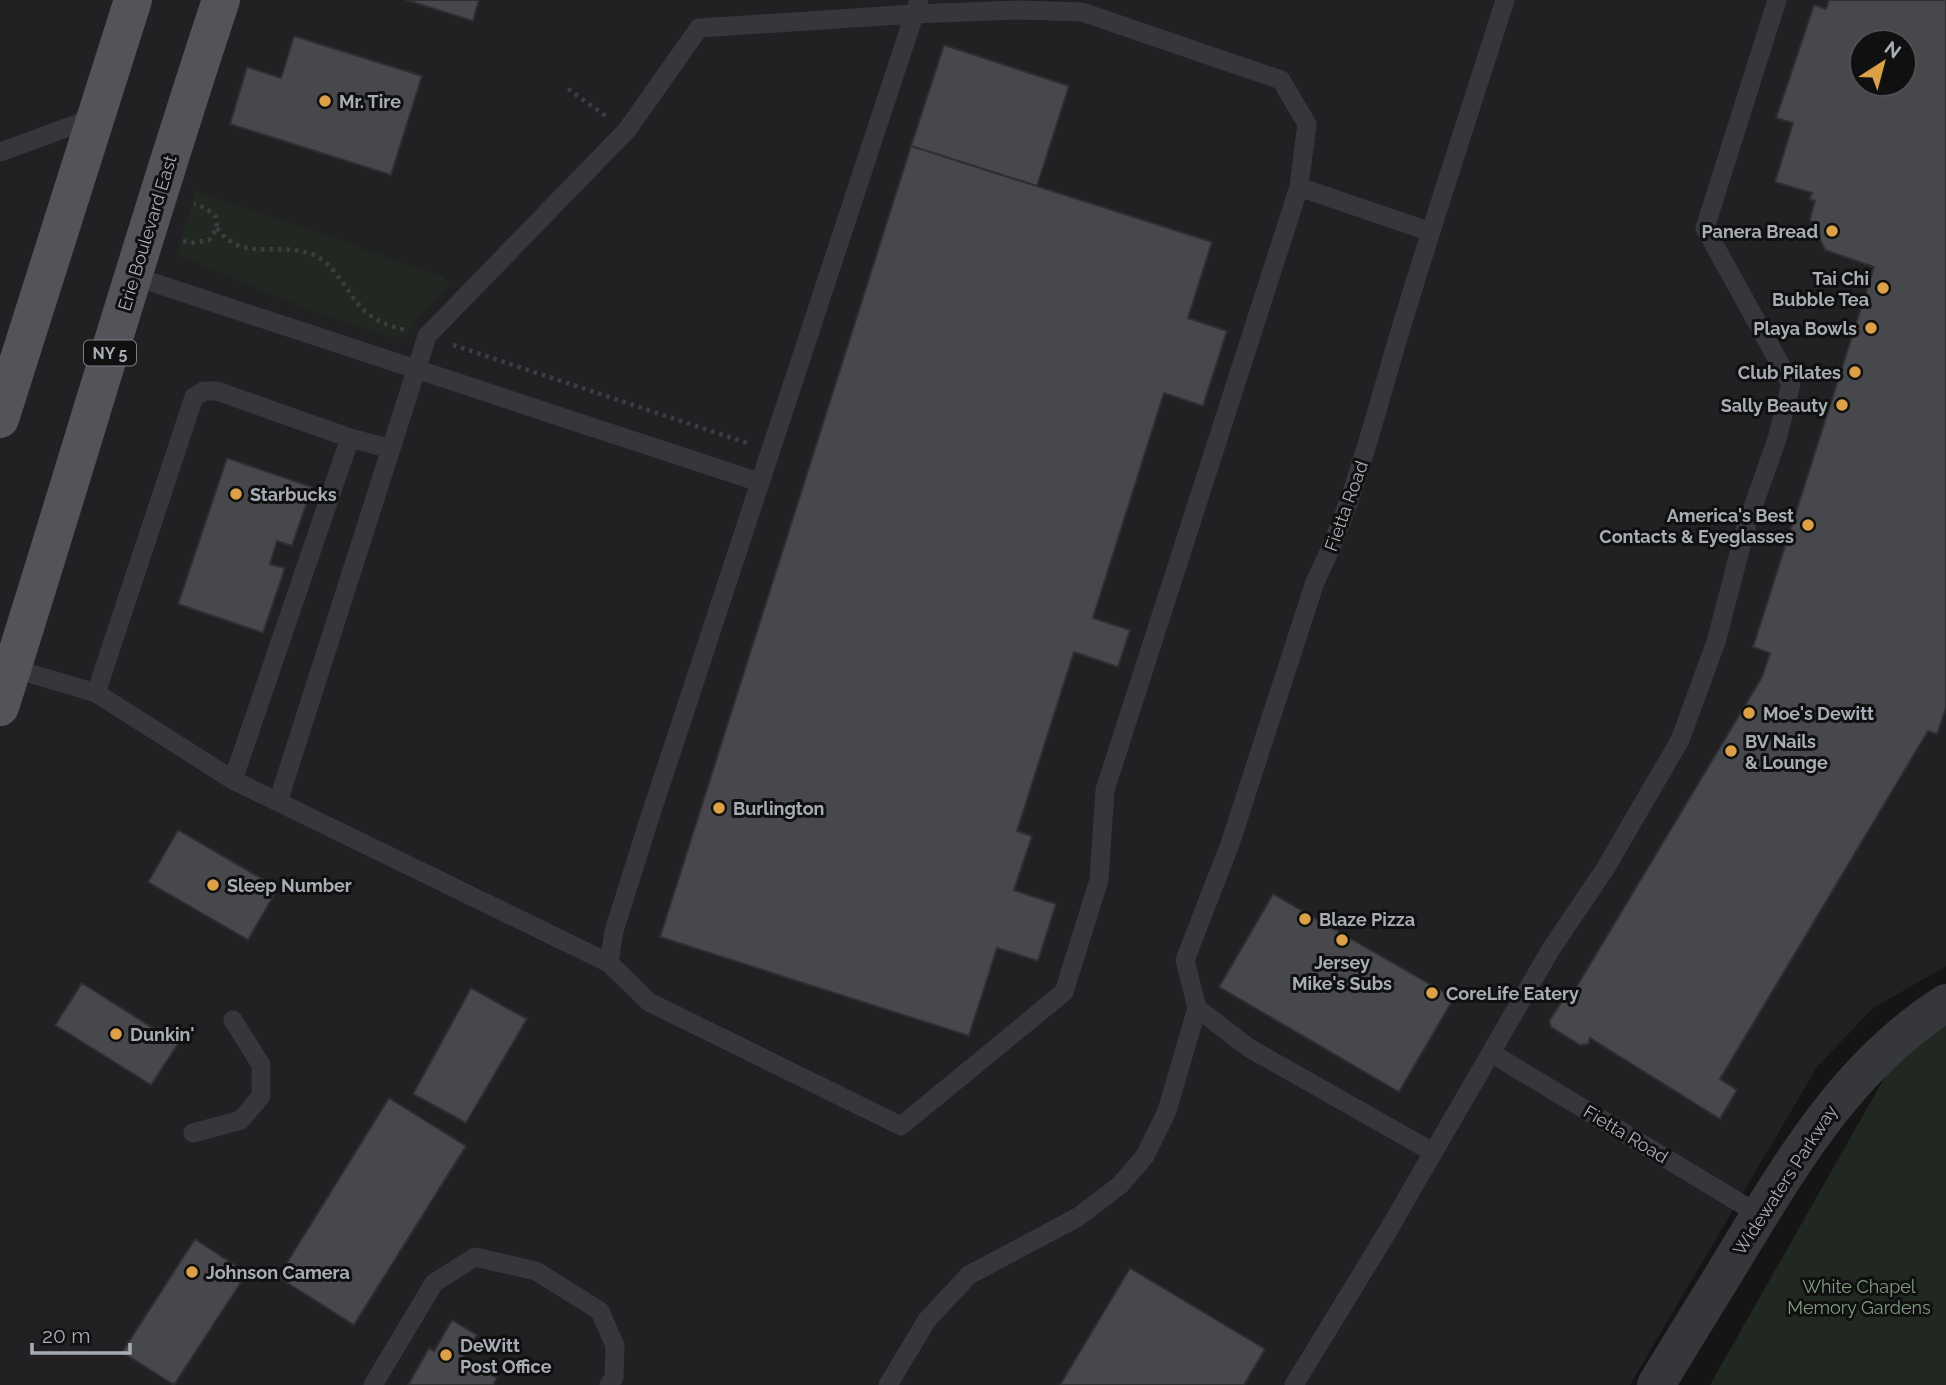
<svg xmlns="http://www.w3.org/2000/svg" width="1946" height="1385" viewBox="0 0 1946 1385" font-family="Raleway,sans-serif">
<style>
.built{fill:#212123;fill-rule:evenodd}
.green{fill:#212822}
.building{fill:#47484b;stroke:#2f2f32;stroke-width:2;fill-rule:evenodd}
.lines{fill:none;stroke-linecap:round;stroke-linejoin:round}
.path{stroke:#3c3e41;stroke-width:4.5;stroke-dasharray:3.5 5;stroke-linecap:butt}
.service{stroke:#36373b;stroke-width:19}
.minor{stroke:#36373b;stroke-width:38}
.primary{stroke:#525459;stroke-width:38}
.poi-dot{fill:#dca047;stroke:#101011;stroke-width:2.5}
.labels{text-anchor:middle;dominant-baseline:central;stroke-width:6;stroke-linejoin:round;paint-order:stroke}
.shield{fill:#101011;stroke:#7a7e84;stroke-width:2}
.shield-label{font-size:16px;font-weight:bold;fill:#a8adb5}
.poi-label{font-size:18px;font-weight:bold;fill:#a8adb5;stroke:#101011;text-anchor:start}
.street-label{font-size:18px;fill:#a8adb5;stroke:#101011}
.park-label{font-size:18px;fill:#819d81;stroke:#101011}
</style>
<rect width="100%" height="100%" fill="#151516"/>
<path class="built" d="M0 0H1946V966L1872 1009 1817 1067 1630 1385H0ZM1862 42H1904V84H1862Z"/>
<path class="green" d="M196 191 442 276 449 285 416 319 405 337H392L299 306 176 254Z
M1946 1003V1385H1710L1916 1022Z"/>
<path class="building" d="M406 0H479L473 21Z
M1829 0H1946V708L1937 734 1928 731 1720 1079 1737 1090 1720 1119 1590 1038 1588 1044 1580 1045 1551 1027 1549 1021 1567 994 1574 991 1762 677 1770 653 1753 647 1874 267 1825 250 1810 219 1815 201 1809 199 1812 193 1775 182 1793 123 1776 118 1814 5 1826 9ZM1862 42H1904V84H1862Z
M294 36 422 76 391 175 230 124 247 67 281 78Z
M944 45 1069 86 1037 186 911 146Z
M911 146 1212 242 1188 318 1227 331 1203 406 1164 393 1093 618 1130 630 1118 667 1074 652 1017 831 1032 836 1014 890 1056 904 1038 961 997 948 969 1036 660 937Z
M227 458 312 487 292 546 277 541 270 564 285 568 263 633 178 604Z
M178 830 278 888 248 940 148 882Z
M1273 894 1454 998 1399 1092 1219 987Z
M82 983 178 1044 151 1085 55 1025Z
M471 988 527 1019 466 1123 413 1094Z
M389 1098 466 1146 354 1325 278 1277Z
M195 1239 247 1273 174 1385 122 1352Z
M1130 1268 1265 1349 1244 1385H1060Z
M452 1320 477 1335 463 1358 497 1378 493 1385H408L429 1348 434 1351Z"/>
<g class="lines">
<path class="path" d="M568 89 606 116
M217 228C242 263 277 241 311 254 336 263 347 295 366 312 377 322 390 326 405 330
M183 241 191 243 209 240 217 228 216 217 206 208 194 204
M453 345 747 443"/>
<path class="service" d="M0 152 96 117
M133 276 759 482
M12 668 96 693 233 780 609 963 649 1002 901 1126 1064 992 1099 880 1105 790 1299 187
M96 693 194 397 204 391H217L350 438 391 449
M233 780 350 438
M278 802 427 336 627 130 699 28 914 14 1021 10 1082 12 1281 80 1307 124 1299 187 1431 232
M609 963 614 931 648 823 919 0
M1197 1008 1249 1048 1431 1151
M1491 1053 1760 1215
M193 1133 241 1120 261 1096V1065L233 1020
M373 1385 434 1283 475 1257 536 1271 600 1311 615 1346 614 1377 609 1385
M888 1385 927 1320 969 1275 1078 1217 1120 1185 1145 1156 1167 1111 1197 1008 1185 960 1230 844 1315 582C1357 497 1377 405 1405 315 1437 209 1472 105 1505 0
M1294 1385 1386 1234 1551 949 1605 869 1680 740 1716 642 1746 527 1777 439 1791 384 1705 228 1777 0"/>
<path class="minor" d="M1656 1385C1684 1338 1714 1291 1742 1244 1798 1152 1853 1062 1946 1003"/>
<path class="primary" d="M0 419 133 0
M0 707C75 472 143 234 221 0"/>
</g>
<g class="poi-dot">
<circle cx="325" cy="101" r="7"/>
<circle cx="1832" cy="231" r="7"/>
<circle cx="1883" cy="288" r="7"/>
<circle cx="1871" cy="328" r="7"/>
<circle cx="1855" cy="372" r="7"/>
<circle cx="1842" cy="405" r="7"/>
<circle cx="236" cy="494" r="7"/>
<circle cx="1808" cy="525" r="7"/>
<circle cx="1749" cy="713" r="7"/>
<circle cx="1731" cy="751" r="7"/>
<circle cx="719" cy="808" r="7"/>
<circle cx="213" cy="885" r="7"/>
<circle cx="1305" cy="919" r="7"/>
<circle cx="1342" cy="940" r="7"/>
<circle cx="1432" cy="993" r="7"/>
<circle cx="116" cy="1034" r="7"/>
<circle cx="192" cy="1272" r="7"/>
<circle cx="446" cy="1355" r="7"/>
</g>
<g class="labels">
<rect class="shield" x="84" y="340.5" width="52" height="25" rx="5"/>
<g class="shield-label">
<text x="110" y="353">NY 5</text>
</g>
<g class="poi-label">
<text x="339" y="101">Mr. Tire</text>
<text x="1818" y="231" text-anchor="end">Panera Bread</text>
<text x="1869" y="278" text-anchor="end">Tai Chi<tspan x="1869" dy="21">Bubble Tea</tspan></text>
<text x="1857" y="328" text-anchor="end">Playa Bowls</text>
<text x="1841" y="372" text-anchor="end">Club Pilates</text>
<text x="1828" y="405" text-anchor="end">Sally Beauty</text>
<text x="250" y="494">Starbucks</text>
<text x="1794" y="515" text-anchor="end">America's Best<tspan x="1794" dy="21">Contacts &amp; Eyeglasses</tspan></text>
<text x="1763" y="713">Moe's Dewitt</text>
<text x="1745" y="741">BV Nails<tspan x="1745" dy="21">&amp; Lounge</tspan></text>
<text x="733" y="808">Burlington</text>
<text x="227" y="885">Sleep Number</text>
<text x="1319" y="919">Blaze Pizza</text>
<text x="1342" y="962" text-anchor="middle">Jersey<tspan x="1342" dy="21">Mike's Subs</tspan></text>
<text x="1446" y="993">CoreLife Eatery</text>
<text x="130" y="1034">Dunkin'</text>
<text x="206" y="1272">Johnson Camera</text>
<text x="460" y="1345">DeWitt<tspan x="460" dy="21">Post Office</tspan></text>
</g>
<g class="street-label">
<text transform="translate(147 233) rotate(-73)">Erie Boulevard East</text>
<text transform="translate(1346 506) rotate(-70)">Fietta Road</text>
<text transform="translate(1626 1134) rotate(31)">Fietta Road</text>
<text transform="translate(1785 1180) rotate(-57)">Widewaters Parkway</text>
</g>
<g class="park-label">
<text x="1859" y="1286">White Chapel<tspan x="1859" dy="21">Memory Gardens</tspan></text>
</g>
</g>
<g transform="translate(1883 63) rotate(36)"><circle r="33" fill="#101011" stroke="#4d4f53" stroke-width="2"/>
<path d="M0-5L12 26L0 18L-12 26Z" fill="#dca047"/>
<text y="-10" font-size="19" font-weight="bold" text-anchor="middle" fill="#a8adb5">N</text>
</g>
<path d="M32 1343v10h98v-10" fill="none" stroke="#a8adb5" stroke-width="3.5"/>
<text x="42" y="1343" font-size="21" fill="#a8adb5" stroke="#101011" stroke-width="5" paint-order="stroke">20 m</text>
</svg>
